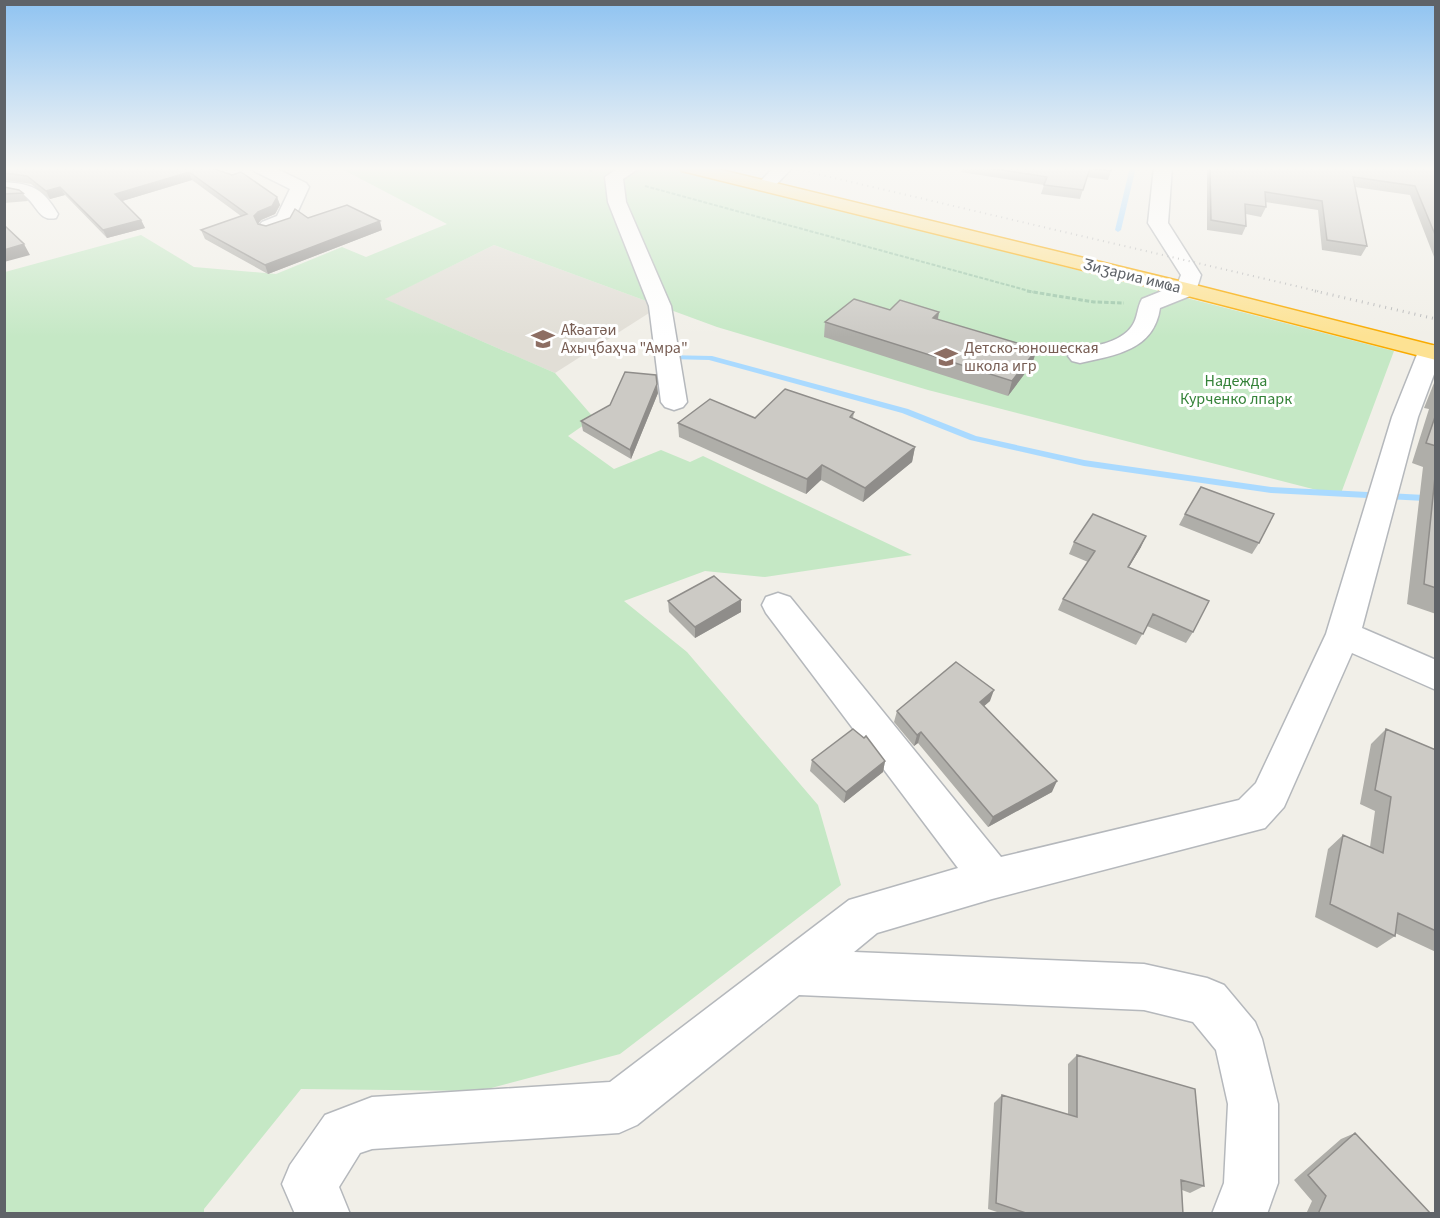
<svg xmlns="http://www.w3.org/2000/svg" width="1440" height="1218" viewBox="0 0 1440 1218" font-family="'Source Sans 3',sans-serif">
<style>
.education{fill:#e1ded6}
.green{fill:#c5e8c5}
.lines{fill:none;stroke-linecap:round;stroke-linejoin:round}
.stream{fill:#aadaff;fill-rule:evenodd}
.minor-casing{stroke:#b5b8bc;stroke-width:3}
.highway-casing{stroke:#f9ab00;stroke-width:3}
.path-far1{stroke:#9cc7a9;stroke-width:2;stroke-dasharray:4 1.5;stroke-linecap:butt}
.path{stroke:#9cc7a9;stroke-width:3;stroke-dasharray:4.5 2;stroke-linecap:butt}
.minor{fill:#fff;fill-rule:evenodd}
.highway{fill:#fde293;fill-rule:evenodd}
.rail-far1{stroke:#b6b7b8;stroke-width:2;stroke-dasharray:1 4.5;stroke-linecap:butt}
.rail{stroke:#b6b7b8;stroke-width:3;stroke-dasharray:1 5;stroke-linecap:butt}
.wall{fill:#afaea9}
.shaded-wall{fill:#8f8d8a}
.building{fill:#cccac5;stroke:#8f8d8a;stroke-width:1.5}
.labels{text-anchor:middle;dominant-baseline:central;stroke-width:6;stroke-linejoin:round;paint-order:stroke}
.far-street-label{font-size:16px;fill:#5f6368;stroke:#fff}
.far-education-label{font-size:16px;fill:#785e54;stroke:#fff;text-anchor:start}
.far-park-label{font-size:16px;fill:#348238;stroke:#fff}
</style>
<rect width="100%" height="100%" fill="#f1efe8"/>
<path class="education" d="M494 245 660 306 555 373 384 299Z"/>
<path class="green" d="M338 167H673L1394 351 1340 496 928 390 717 327 494 245 385 299 555 373 594 418 568 436 614 469 661 450 690 462 703 456 912 555 765 577 705 571 624 601 687 652 818 805 841 885 620 1054 480 1091 301 1089 204 1209V1213L5 1214V272L141 235 194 267 276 274 342 247 366 257 447 224Z"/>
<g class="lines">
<path class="stream" d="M1130 167H1136L1121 230 1118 232 1115 230Z
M665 355 712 356 908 409 976 436 1084 460 1271 487 1425 495 1436 498V504L1425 501 1271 493 1084 466 970 440 902 413 709 360 668 359 664 357Z"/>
<g class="minor-casing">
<path id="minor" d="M252 167H273L306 183 309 187 292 224 269 232 262 230 259 226 262 222 277 216 290 189 254 171Z
M620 167H641L623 179 626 202 671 306 687 402 683 407 674 410 665 407 661 402 649 306 608 202 605 177Z
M774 167H793L771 190H759L756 186Z
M1154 167H1172L1168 223 1201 275 1195 294 1160 308C1154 350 1116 355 1080 363L1072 361 1068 356 1072 351C1091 346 1120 344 1132 326 1138 318 1137 307 1142 299L1177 285 1181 275 1148 223Z
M4 182C34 184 43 189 58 214L56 218C39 222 37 205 25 196L4 192Z
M1430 345 1436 346V369L1418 417 1362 628 1436 660V690L1352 653 1284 807 1265 828 992 899 877 933 854 952 1144 964 1207 978 1224 985 1255 1022 1262 1039 1278 1104V1183L1267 1214H1212L1224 1183 1228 1104 1216 1050 1193 1022 1144 1010 799 995 637 1125 619 1133 372 1149 360 1153 339 1187 350 1214H295L282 1184 290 1165 325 1115 372 1097 610 1082 849 900 958 868 766 613 762 605 766 597 778 593 790 597 1001 857 1239 800 1256 783 1326 634 1392 417 1418 352 1422 347Z"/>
</g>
<g class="highway-casing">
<path id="highway" d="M679 167H709L1187 283 1436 346V360L1180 294 682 171Z"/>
</g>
<path class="path-far1" d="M578 167 592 171
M645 186 1033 292"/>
<path class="path" d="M1027 291 1094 302 1124 303"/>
<use href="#minor" class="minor"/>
<use href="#highway" class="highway"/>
<path class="rail-far1" d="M787 167 1321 292"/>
<path class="rail" d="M1315 291 1436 319"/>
</g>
<path class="wall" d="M4 167 176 168V167H209L277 197 280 205 275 214 261 220 258 224 266 226 308 218 382 230 268 274 205 239 201 230 241 216 192 180 122 201 141 220 145 228 107 238 65 195 50 199 31 184 4 180Z
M962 167H1112L1108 180 1087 177 1080 199 1041 194 1044 185 961 172Z
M1207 167H1436V262L1410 195 1355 187 1367 246 1361 256 1322 250 1318 210 1265 202 1266 207 1261 217 1246 214V226L1242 235 1207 230Z
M4 187 23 193 28 201 4 203Z
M890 310 939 312 938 320 1037 349 1032 364 1008 396 824 337 825 322Z
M1436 378V614L1407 604 1423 467 1412 463 1429 409 1424 408Z
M658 393 631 459 583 431 581 421 610 405Z
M854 412 853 418 915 447 912 462 863 502 821 480 806 494 679 437 678 423Z
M1185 514 1259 543 1252 554 1179 525Z
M1074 542 1141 547 1129 567 1193 632 1186 643 1147 626 1136 645 1058 610 1063 599 1088 562 1069 554Z
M741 600V612L695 638 669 612 668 601Z
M990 701 984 706 1052 792 988 827 918 743 914 746 894 722 897 711Z
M1386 729 1436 750V952L1395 933V936L1377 948 1315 917 1328 849 1343 835 1370 847 1375 811 1360 804 1371 744Z
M812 760 885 761 883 772 844 803 810 771Z
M1077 1055 1204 1186 1190 1193 1182 1190 1183 1214H1003L988 1209 994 1103 1002 1095 1068 1115V1064Z
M1355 1133 1431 1214H1306L1312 1201 1294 1180 1341 1139Z"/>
<path class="shaded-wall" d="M189 172 192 180 119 202 115 194Z
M60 187 65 195 50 199 46 191Z
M277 197 280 205 275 214 261 220 257 225 254 216 258 212Z
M141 220 145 228 107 238 103 230Z
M380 221 382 230 268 274 265 265Z
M24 244 30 255 4 262V250Z
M939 312 936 327 933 318Z
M1037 349 1032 364 1008 396 1012 381Z
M657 384 658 393 631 459 630 450Z
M915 447 912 462 863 502 865 488Z
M822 465 821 480 806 494 807 479Z
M1146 536 1141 547 1122 578 1128 567Z
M741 600V612L695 638V627Z
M994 690 990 701 976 713 980 702Z
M921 732 918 743 914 746 917 735Z
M885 761 883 772 844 803 846 792Z
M1057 781 1052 792 988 827 993 817Z"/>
<path class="building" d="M4 167H167L183 168 181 167H209L232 175 241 172 277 197 272 206 258 212 254 216 258 224 266 226 290 218 295 209 308 218 347 205 380 221 265 265 201 230 247 214 189 172 115 194 141 220 103 230 60 187 46 191 27 176 4 173Z
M984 167H1112L1111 171 1090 168 1083 190 1044 185 1047 177Z
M1210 167H1436V237L1415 186 1353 177 1367 246 1327 240 1322 201 1265 192 1266 207 1245 204 1246 226 1211 220Z
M4 187 19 190 23 193 4 194Z
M4 225 24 244 4 250Z
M854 299 890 310 900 300 939 312 933 318 1037 349 1012 381 825 322Z
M625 372 656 375 657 384 630 450 581 421 610 405Z
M785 389 854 412 850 417 915 447 865 488 822 465 807 479 678 423 710 399 755 418Z
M1436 414V446L1426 443Z
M1436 467V588L1424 584Z
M1201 487 1274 514 1259 543 1185 514Z
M1093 514 1146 536 1128 567 1209 601 1193 632 1153 614 1143 634 1063 599 1095 551 1074 542Z
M714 576 741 600 695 627 668 601Z
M956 662 994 690 980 702 1057 781 993 817 921 732 917 735 897 711Z
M853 729 864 738 866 736 885 761 846 792 812 760Z
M1386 729 1436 750V931L1398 913 1395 936 1330 904 1343 835 1383 853 1391 797 1375 790Z
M1077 1055 1195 1089 1204 1186 1181 1180 1183 1214H1029L996 1203 1002 1095 1077 1117Z
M1355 1133 1431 1214H1318L1326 1196 1308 1175Z"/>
<linearGradient id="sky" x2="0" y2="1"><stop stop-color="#8fc3f1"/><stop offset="0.5" stop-color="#f9f8f5"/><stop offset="1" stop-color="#f9f8f5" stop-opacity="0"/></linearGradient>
<rect width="1440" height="337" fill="url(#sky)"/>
<defs>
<g id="school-bare" transform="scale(1.8)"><path d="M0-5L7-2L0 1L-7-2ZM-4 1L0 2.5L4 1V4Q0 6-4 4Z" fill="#8d6e63" stroke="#fff" stroke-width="2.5" paint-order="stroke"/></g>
</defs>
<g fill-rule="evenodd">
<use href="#school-bare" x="543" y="339"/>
<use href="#school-bare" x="946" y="357"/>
</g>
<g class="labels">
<g class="far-street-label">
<text transform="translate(1132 276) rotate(14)">Ӡиӡариа имҩа</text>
</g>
<g class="far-education-label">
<text x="561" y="330">Аҟәатәи<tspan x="561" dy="18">Ахыҷбаҳча "Амра"</tspan></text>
<text x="964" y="348">Детско-юношеская<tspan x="964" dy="18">школа игр</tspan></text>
</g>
<g class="far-park-label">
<text x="1236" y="381">Надежда<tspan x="1236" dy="18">Курченко лпарк</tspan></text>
</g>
</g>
<rect width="1440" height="1218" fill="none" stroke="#5f6368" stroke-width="12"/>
</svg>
